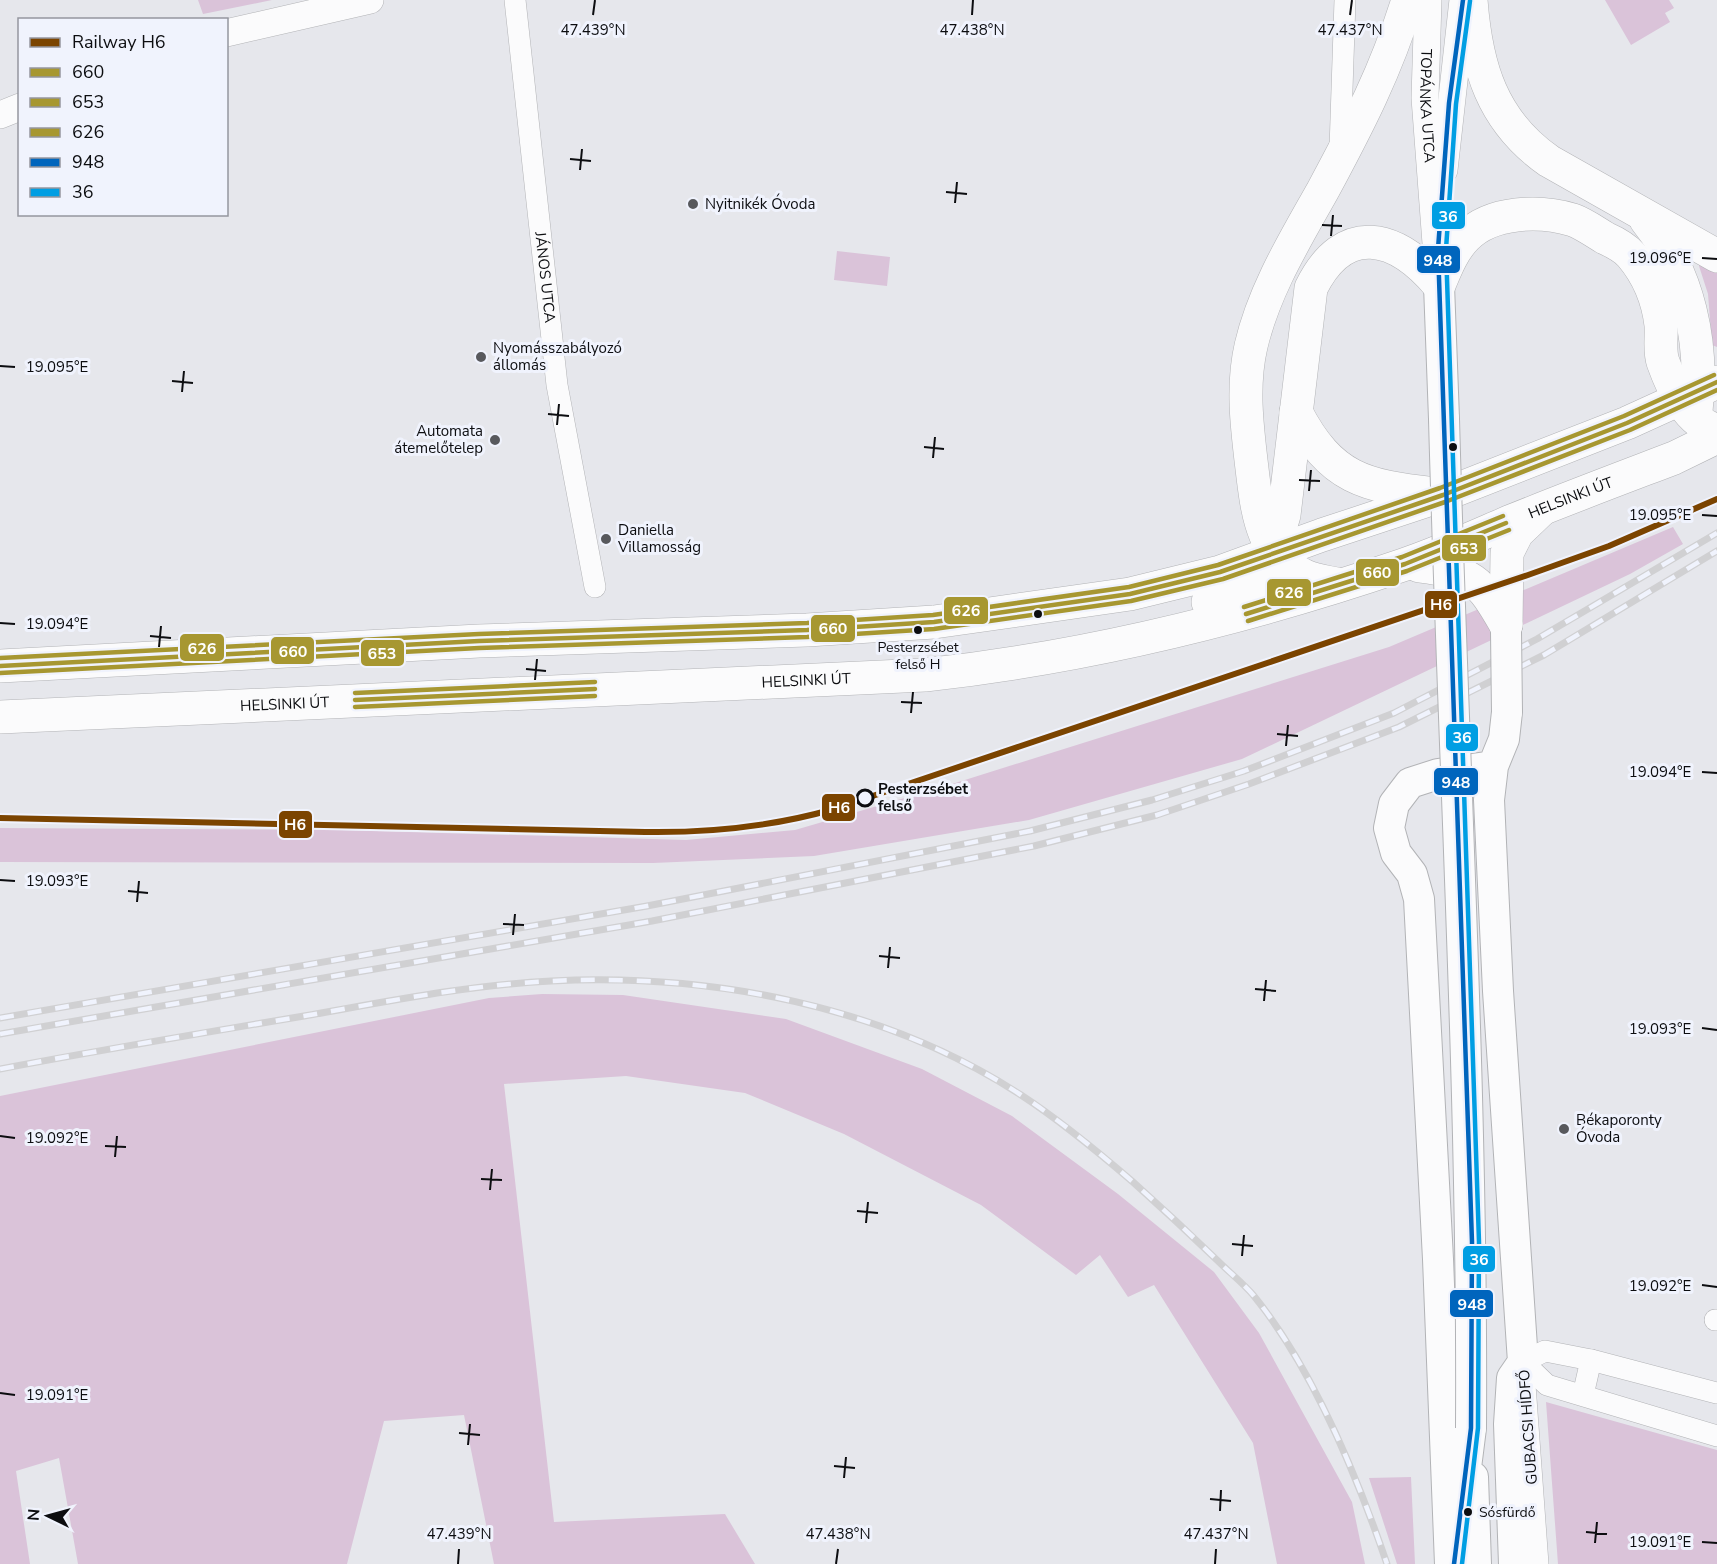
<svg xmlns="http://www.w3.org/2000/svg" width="1717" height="1564" viewBox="0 0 1717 1564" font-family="'Nunito Sans',sans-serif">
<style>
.green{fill:#dac3d9}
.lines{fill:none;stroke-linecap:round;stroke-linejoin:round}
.minor-casing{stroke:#b2b3b6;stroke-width:22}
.tertiary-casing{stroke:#b2b3b6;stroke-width:28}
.secondary-casing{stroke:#b2b3b6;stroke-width:32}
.primary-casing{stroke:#b2b3b6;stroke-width:34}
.minor{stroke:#fbfbfc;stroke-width:21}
.tertiary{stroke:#fbfbfc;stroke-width:27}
.secondary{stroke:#fbfbfc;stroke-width:30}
.primary{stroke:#fbfbfc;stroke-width:33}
.rail-casing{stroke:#d0d0d2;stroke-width:7}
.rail{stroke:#f0f3fd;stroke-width:4.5;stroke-dasharray:14;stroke-linecap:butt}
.secondary-bridge-casing{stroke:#b2b3b6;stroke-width:32;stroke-linecap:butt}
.secondary-bridge{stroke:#fbfbfc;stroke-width:30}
.bus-1-casing{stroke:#f0f3fd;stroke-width:9}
.bus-2-casing{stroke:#f0f3fd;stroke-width:9}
.bus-3-casing{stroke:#f0f3fd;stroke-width:9}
.bus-4-casing{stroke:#f0f3fd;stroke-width:9}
.bus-5-casing{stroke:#f0f3fd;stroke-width:9}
.bus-1{stroke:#a79731;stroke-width:4.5}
.bus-2{stroke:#a79731;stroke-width:4.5}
.bus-3{stroke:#a79731;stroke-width:4.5}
.bus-4{stroke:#0065bd;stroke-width:4.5}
.bus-5{stroke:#009ee3;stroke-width:4.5}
.rail-1-casing{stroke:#f0f3fd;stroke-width:10}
.rail-1{stroke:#7b4400;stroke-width:6}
.ticks{fill:none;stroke:#0c0d10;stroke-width:2}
.poi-dot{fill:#58595d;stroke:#f0f3fd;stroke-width:2}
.bus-dot{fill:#0c0d10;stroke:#f0f3fd;stroke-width:2}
.stop-dot{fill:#f0f3fd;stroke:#0c0d10;stroke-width:3}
.labels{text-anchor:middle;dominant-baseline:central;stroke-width:6;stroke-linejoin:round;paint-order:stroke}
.bus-label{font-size:14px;fill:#0c0d10;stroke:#f0f3fd}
.street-label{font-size:15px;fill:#0c0d10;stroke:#f0f3fd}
.poi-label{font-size:15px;fill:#0c0d10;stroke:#f0f3fd;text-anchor:start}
.stop-label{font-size:15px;font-weight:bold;fill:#0c0d10;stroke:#f0f3fd;text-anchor:start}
.ticks-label{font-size:15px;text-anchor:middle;fill:#0c0d10;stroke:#f0f3fd;stroke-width:6;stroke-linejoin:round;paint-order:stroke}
.line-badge{stroke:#f0f3fd;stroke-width:2}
.badge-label{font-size:16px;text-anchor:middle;font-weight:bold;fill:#fff}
</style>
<rect width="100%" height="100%" fill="#e6e7ec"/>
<path class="green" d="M198 0H272L203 14Z
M1605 0H1669L1674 8 1665 13 1670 22 1631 45Z
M837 251 890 257 887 286 834 280Z
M1701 262 1717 269V347L1712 345 1708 294 1699 266Z
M1673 527 1683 544 1630 574 1242 759 1029 820 814 856 653 863 0 862V828L341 830 686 840 795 830 949 785 1389 647Z
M542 994 623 995 786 1019 922 1069 1012 1116 1118 1194 1214 1272 1259 1333 1352 1502 1365 1564H1277L1253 1443 1154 1285 1128 1297 1100 1255 1076 1275 981 1205 844 1134 745 1093 626 1076 504 1084 554 1522 725 1514 755 1564H494L464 1415 384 1421 347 1564H78L59 1458 16 1471 30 1564H0V1096L489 998Z
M1546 1402 1717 1450V1564H1558Z
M1411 1477 1415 1564H1397L1369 1478Z"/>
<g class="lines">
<g class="minor-casing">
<g id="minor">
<path id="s1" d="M515 0 557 385 595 587"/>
<path d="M1340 149 1345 0"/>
<path d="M1715 1320H1717"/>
<path d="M1523 1362 1547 1385 1717 1436"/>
<path d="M1523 1362 1545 1351 1591 1360 1717 1393"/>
<path d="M1524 1371 1538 1564"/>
<path d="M1583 1395 1591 1360"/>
</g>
</g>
<g class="tertiary-casing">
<g id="tertiary">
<path id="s2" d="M1428 0 1425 98 1439 283"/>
<path d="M226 33 370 0"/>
<path d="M0 115 20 107"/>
<path d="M1444 170 1463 0"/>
</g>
</g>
<g class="secondary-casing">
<path id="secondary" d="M1439 285 1444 419
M1507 712 1504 739 1493 766 1489 800 1498 991 1523 1362 1512 1378 1509 1424 1514 1564
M1473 1477 1476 1564
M1462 1499 1471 1428
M1450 1564 1438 1259 1419 899 1412 874 1396 853 1389 828 1394 804 1410 783 1438 774 1493 766"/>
</g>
<g class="primary-casing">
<g id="primary">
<path d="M1471 0C1476 67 1492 121 1549 161L1717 256"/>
<path d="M1646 220C1689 273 1704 343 1696 411"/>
<path d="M1296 412C1331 479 1364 486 1435 494"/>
<path d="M1419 566C1473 573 1479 578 1506 625"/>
<path d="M1340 585C1329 582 1316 581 1305 576 1264 557 1258 518 1253 477 1248 434 1241 389 1251 346 1264 290 1295 240 1323 190 1358 125 1386 71 1408 0"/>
<path d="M1208 602 1249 590 1261 579 1273 553 1284 515 1311 288C1344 221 1396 234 1439 285 1446 268 1453 250 1466 237 1491 211 1540 210 1573 220 1584 224 1595 232 1605 238 1614 242 1625 248 1631 255 1648 275 1658 300 1661 325 1662 337 1659 351 1663 362 1672 387 1688 424 1717 430"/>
<path d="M1506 625 1507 553 1517 533 1539 512"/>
<path d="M0 666 479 641 807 630 934 622 1130 594 1220 572 1322 535 1443 495 1627 423 1717 382"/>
<path id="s3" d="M0 717 925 675C1089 657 1247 618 1403 565 1439 553 1474 537 1509 522 1563 500 1619 479 1674 458L1717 437"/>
</g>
</g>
<use href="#minor" class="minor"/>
<use href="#tertiary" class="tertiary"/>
<use href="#secondary" class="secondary"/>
<use href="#primary" class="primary"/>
<g class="rail-casing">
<path id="rail" d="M0 1018 647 906 1030 831 1152 800 1244 771 1394 713 1537 639 1717 533
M0 1034 652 921 1034 846 1157 815 1249 784 1399 727 1544 655 1717 551
M0 1069C101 1050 202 1033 304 1016 385 1002 468 985 551 981 713 973 884 1006 1021 1095 1061 1121 1097 1151 1133 1182 1162 1208 1190 1234 1218 1261 1230 1273 1244 1284 1254 1296 1313 1369 1357 1476 1387 1564"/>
</g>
<use href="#rail" class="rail"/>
<g class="secondary-bridge-casing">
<path id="secondary-bridge" d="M1444 419C1453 755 1473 1092 1471 1428
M1506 632 1507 712"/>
</g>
<use href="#secondary-bridge" class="secondary-bridge"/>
<g class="bus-1-casing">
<path id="bus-1" d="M1246 614 1405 564 1506 523
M0 666 479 641 807 630 934 622 1130 594 1220 572 1443 495 1627 423 1717 382
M355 700 595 689"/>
</g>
<g class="bus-2-casing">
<path id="bus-2" d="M1248 621 1407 571 1509 530
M0 673 479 648 807 637 934 629 1131 601 1223 579 1445 502 1630 430 1717 390
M355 707 595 696"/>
</g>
<g class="bus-3-casing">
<path id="bus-3" d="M1244 607 1402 557 1503 516
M0 658 479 634 807 623 933 615 1129 587 1218 565 1440 488 1624 416 1714 375
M355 693 595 682"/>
</g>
<g class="bus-4-casing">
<path id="bus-4" d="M1454 1564 1471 1428 1472 1242 1438 249 1449 103 1463 0"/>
</g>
<g class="bus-5-casing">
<path id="bus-5" d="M1462 1564 1478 1428 1479 1242 1446 249 1456 104 1470 1"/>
</g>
<use href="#bus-1" class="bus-1"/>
<use href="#bus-2" class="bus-2"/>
<use href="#bus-3" class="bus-3"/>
<use href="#bus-4" class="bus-4"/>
<use href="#bus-5" class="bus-5"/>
<g class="rail-1-casing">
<path id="rail-1" d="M0 818 645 832C711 833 771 827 834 809L1528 575 1609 546 1717 499"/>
</g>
<use href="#rail-1" class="rail-1"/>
</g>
<path class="ticks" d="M593 15 595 0M972 15 973 0M1350 15 1352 0M570 159 591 161M580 170 582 149M946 192 967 194M955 203 957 182M1322 225 1342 226M1331 236 1333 215M1702 258 1717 259M0 366 15 367M172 381 193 383M182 392 184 371M548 414 569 416M557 425 559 404M924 447 944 449M933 458 935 437M1299 480 1320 481M1309 491 1311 470M1702 515 1717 516M0 623 15 624M150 636 171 638M159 647 161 626M526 669 546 671M535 680 537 659M901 702 922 703M911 713 913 692M1277 734 1298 736M1286 746 1288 725M1702 772 1717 773M0 880 15 881M128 891 148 893M137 902 139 881M503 924 524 925M513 935 515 914M879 956 900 958M888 968 890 947M1255 989 1276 991M1264 1001 1266 980M1702 1028 1717 1030M0 1136 15 1138M105 1146 126 1147M115 1157 117 1136M481 1179 502 1180M490 1190 492 1169M857 1211 878 1213M866 1223 868 1202M1232 1244 1253 1246M1242 1256 1244 1235M1702 1285 1717 1287M0 1393 15 1395M459 1433 480 1435M468 1445 470 1424M834 1466 855 1468M844 1478 846 1457M1210 1499 1231 1501M1220 1511 1221 1490M1586 1532 1607 1534M1702 1542 1717 1543M1595 1543 1597 1522M458 1564 459 1549M836 1564 838 1549M1215 1564 1216 1549"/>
<g class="poi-dot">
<circle cx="693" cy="204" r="6"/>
<circle cx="481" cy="357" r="6"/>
<circle cx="495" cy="440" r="6"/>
<circle cx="606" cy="539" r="6"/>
<circle cx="1564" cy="1129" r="6"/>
</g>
<g class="bus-dot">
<circle cx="1453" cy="447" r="5"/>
<circle cx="1038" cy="614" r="5"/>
<circle cx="918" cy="630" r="5"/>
<circle cx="1468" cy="1512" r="5"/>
</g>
<circle class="stop-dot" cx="865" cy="798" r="8"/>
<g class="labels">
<g class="bus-label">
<text x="918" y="647">Pesterzsébet<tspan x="918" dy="17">felső H</tspan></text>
<text x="1479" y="1512" text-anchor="start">Sósfürdő</text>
</g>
<g class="street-label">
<text stroke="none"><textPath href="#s2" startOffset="106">TOPÁNKA UTCA</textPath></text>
<text stroke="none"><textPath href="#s1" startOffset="279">JÁNOS UTCA</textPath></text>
<text stroke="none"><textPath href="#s3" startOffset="1598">HELSINKI ÚT</textPath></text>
<text stroke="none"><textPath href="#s3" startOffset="807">HELSINKI ÚT</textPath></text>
<text stroke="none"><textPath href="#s3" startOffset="285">HELSINKI ÚT</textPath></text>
<text transform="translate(1528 1427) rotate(-94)">GUBACSI HÍDFŐ</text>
</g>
<g class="poi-label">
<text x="705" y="204">Nyitnikék Óvoda</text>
<text x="493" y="348">Nyomásszabályozó<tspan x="493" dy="17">állomás</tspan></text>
<text x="483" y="431" text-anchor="end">Automata<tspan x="483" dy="17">átemelőtelep</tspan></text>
<text x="618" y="530">Daniella<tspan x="618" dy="17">Villamosság</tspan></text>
<text x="1576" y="1120">Békaporonty<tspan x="1576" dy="17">Óvoda</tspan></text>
</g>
<g class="stop-label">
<text x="878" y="789">Pesterzsébet<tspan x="878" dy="17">felső</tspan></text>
</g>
</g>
<g class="ticks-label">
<text x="593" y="35">47.439°N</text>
<text x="972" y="35">47.438°N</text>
<text x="1350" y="35">47.437°N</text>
<text x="1660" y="263">19.096°E</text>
<text x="57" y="372">19.095°E</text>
<text x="1660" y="520">19.095°E</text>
<text x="57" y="629">19.094°E</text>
<text x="1660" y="777">19.094°E</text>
<text x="57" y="886">19.093°E</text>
<text x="1660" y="1034">19.093°E</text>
<text x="57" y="1143">19.092°E</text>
<text x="1660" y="1291">19.092°E</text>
<text x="57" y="1400">19.091°E</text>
<text x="459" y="1539">47.439°N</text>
<text x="838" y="1539">47.438°N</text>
<text x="1216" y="1539">47.437°N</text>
<text x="1660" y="1547">19.091°E</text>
</g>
<g class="line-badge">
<rect x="1431" y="201" width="35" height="29" rx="6" fill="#009ee3"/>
<rect x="1416" y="245" width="45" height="29" rx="6" fill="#0065bd"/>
<rect x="1441" y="534" width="46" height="28" rx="6" fill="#a79731"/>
<rect x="1355" y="558" width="45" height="29" rx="6" fill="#a79731"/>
<rect x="1266" y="578" width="46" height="29" rx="6" fill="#a79731"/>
<rect x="1424" y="590" width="34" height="29" rx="6" fill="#7b4400"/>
<rect x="943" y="596" width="46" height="29" rx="6" fill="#a79731"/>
<rect x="810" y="614" width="46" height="29" rx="6" fill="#a79731"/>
<rect x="179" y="633" width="46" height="29" rx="6" fill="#a79731"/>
<rect x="270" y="636" width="45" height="29" rx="6" fill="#a79731"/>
<rect x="360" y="639" width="45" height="28" rx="6" fill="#a79731"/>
<rect x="1445" y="723" width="34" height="29" rx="6" fill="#009ee3"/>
<rect x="1433" y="767" width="46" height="29" rx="6" fill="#0065bd"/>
<rect x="821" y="793" width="35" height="29" rx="6" fill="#7b4400"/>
<rect x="278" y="810" width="35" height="29" rx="6" fill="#7b4400"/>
<rect x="1462" y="1245" width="34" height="28" rx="6" fill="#009ee3"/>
<rect x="1449" y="1289" width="45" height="29" rx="6" fill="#0065bd"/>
</g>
<g class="badge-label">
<text x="1448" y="222">36</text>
<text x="1438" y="266">948</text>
<text x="1464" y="554">653</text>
<text x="1377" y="578">660</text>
<text x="1289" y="598">626</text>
<text x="1441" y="610">H6</text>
<text x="966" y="616">626</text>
<text x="833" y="634">660</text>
<text x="202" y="654">626</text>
<text x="293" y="657">660</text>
<text x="382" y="659">653</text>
<text x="1462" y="743">36</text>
<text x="1456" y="788">948</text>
<text x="839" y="813">H6</text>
<text x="295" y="830">H6</text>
<text x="1479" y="1265">36</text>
<text x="1472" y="1310">948</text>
</g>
<rect x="18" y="18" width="210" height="198" fill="#f0f3fd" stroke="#95979e" stroke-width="1.5"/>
<rect x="30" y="38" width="30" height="9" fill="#7b4400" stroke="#95979e" stroke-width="1.5"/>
<text x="72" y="48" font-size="18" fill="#0c0d10">Railway H6</text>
<rect x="30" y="68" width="30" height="9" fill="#a79731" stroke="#95979e" stroke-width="1.5"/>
<text x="72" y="78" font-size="18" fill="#0c0d10">660</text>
<rect x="30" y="98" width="30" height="9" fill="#a79731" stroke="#95979e" stroke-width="1.5"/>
<text x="72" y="108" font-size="18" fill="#0c0d10">653</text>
<rect x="30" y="128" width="30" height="9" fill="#a79731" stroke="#95979e" stroke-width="1.5"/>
<text x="72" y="138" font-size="18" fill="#0c0d10">626</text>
<rect x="30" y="158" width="30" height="9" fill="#0065bd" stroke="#95979e" stroke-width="1.5"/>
<text x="72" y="168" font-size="18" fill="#0c0d10">948</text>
<rect x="30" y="188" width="30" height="9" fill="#009ee3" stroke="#95979e" stroke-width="1.5"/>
<text x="72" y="198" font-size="18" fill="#0c0d10">36</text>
<g transform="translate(48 1516) rotate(275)" stroke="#f0f3fd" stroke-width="4.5" paint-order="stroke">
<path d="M0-4.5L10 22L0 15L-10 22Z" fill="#0c0d10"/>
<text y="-9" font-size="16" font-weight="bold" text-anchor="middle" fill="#0c0d10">N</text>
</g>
</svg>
